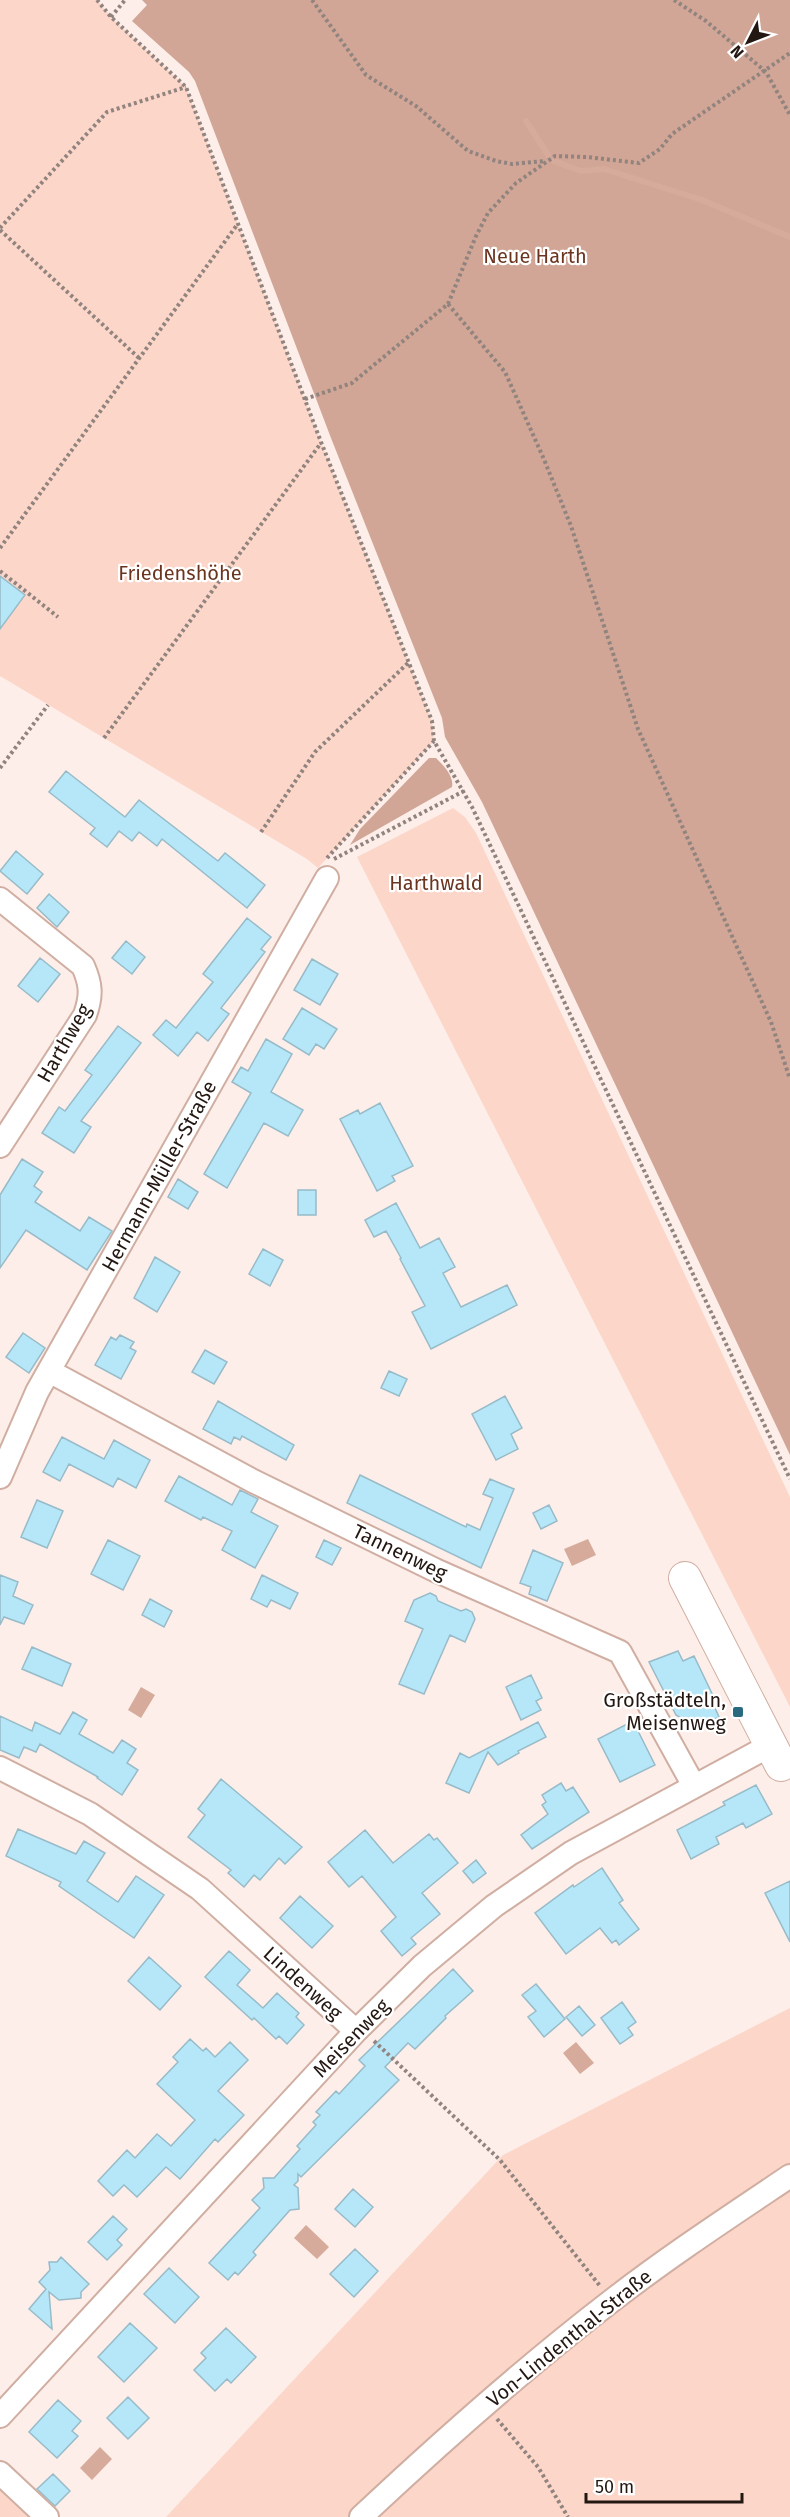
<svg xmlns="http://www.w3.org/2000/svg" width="790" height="2517" viewBox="0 0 790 2517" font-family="'Fira Sans',sans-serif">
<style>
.green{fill:#fcd7c9}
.forest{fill:#d1a696}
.water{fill:#d6ab9b}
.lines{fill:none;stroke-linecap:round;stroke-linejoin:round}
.stream{stroke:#d6ab9b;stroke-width:6}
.building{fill:#b6e7f8;stroke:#97bbc8;stroke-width:1.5}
.street-casing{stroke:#d0aea2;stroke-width:26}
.secondary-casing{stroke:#d0aea2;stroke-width:34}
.path{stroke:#91837e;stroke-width:4;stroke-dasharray:3 3;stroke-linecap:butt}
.street{stroke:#fff;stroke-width:22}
.secondary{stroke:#fff;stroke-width:32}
.poi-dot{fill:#296a7e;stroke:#fff;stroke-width:2}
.labels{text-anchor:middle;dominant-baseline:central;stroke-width:4.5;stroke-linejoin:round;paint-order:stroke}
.park-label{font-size:20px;fill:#6b341f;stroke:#fff}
.street-label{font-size:20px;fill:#231712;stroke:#fff}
.poi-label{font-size:20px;fill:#231712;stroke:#fff;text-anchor:end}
</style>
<rect width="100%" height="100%" fill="#fdeee9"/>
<path class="green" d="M0 0H97L111 17 186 87 321 442 432 721 434 741 318 868 307 859 0 676Z
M453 808 465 817 476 833 790 1497V1707L357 857Z
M790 2008V2517H166L503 2155Z
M0 2473 47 2517H0Z"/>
<path class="forest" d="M142 0H790V1455L482 802 445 737 442 718 331 438 195 81 189 72 132 21 147 5Z
M429 758H436C444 766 454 776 452 787L350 845 360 829Z"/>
<path class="water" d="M588 1539 596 1555 572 1566 564 1549Z
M141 1687 155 1695 141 1718 128 1710Z
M576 2042 594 2063 580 2074 563 2053Z
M306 2225 329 2247 317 2259 294 2238Z
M100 2447 112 2459 92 2480 80 2468Z"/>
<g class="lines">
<path class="stream" d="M526 121 548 155
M554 161 581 171 604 169 702 200 790 237"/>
</g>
<path class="building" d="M0 576 25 595 0 629Z
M66 771 125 817 139 800 218 861 225 853 265 885 247 908 162 839 157 846 139 832 132 841 119 831 107 847 90 834 95 828 49 792Z
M16 851 43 874 27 894 0 871Z
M49 894 69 912 57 927 37 908Z
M247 918 271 937 261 949 265 952 221 1008 229 1014 208 1041 197 1032 178 1056 153 1035 166 1020 176 1028 213 982 203 974Z
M126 941 145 957 132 974 112 958Z
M40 958 60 974 38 1002 18 986Z
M312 959 338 974 320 1005 294 990Z
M302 1008 337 1029 324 1049 316 1044 309 1055 283 1039Z
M118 1026 141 1043 81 1121 91 1127 74 1153 42 1133 59 1107 65 1111 92 1075 85 1070Z
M266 1039 292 1054 271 1092 303 1110 288 1136 264 1123 227 1188 204 1174 251 1093 232 1082 241 1067 248 1071Z
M380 1103 413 1166 392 1176 395 1181 377 1191 340 1119 358 1110 360 1114Z
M22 1159 43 1172 34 1186 42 1192 35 1202 80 1231 89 1217 112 1231 87 1270 26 1230 0 1268V1195Z
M178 1179 198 1192 188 1209 168 1197Z
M298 1190H316V1215H298Z
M396 1203 420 1248 439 1238 455 1267 443 1273 461 1307 507 1285 517 1305 431 1349 412 1312 425 1306 400 1259 401 1258 386 1231 374 1237 365 1220Z
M263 1249 283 1260 270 1286 249 1274Z
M155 1257 180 1272 157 1312 134 1298Z
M23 1333 45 1348 29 1373 6 1357Z
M120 1335 134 1342 130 1348 136 1351 121 1379 95 1365 111 1337 116 1340Z
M205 1350 227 1362 214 1384 192 1372Z
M389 1371 407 1379 399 1396 381 1388Z
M505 1396 522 1428 511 1434 518 1449 496 1460 472 1414Z
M218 1401 294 1445 286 1460 242 1436 240 1440 234 1437 231 1444 203 1429Z
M62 1437 104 1459 114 1440 150 1460 136 1488 118 1478 113 1487 69 1464 60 1481 43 1472Z
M360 1475 466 1527 467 1524 480 1530 493 1498 483 1494 490 1479 514 1489 481 1568 347 1503Z
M179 1476 232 1505 240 1490 258 1499 251 1512 278 1526 255 1568 222 1550 232 1531 203 1517 201 1520 165 1501Z
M37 1500 63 1511 47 1548 21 1537Z
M549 1505 557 1521 541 1529 533 1513Z
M108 1540 140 1556 123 1590 91 1574Z
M324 1540 341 1548 332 1565 316 1557Z
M533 1550 563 1563 547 1601 529 1594 531 1587 520 1583Z
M0 1575 18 1582 13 1596 33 1605 24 1624 4 1617 0 1625Z
M262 1575 298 1593 290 1609 271 1600 267 1607 251 1599Z
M430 1593 436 1596 438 1601 461 1611 466 1609 472 1612 475 1619 465 1642 450 1635 424 1694 399 1684 423 1629 405 1621 414 1600Z
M150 1599 172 1611 164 1627 142 1615Z
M32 1647 71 1664 62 1686 22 1669Z
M678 1651 683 1661 694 1656 718 1706 715 1708 719 1717 698 1728 676 1715 649 1662Z
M531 1675 542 1698 536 1701 541 1710 521 1720 506 1687Z
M73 1712 87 1720 79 1734 113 1753 122 1740 136 1749 127 1763 138 1770 122 1795 97 1778 98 1777 40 1744 36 1752 24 1747 19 1758 0 1750V1716L32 1731 35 1722 60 1734Z
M633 1721 655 1765 620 1782 598 1739Z
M538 1722 546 1737 518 1751 519 1753 498 1765 488 1752 469 1793 446 1783 460 1753 469 1758Z
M221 1779 302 1847 285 1864 279 1858 260 1880 254 1875 244 1887 228 1873 231 1870 188 1837 205 1815 198 1809Z
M561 1783 566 1791 573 1787 589 1812 532 1849 521 1835 548 1814 542 1805 546 1802 542 1795Z
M756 1785 772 1814 746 1828 743 1823 716 1837 719 1844 691 1859 677 1830 725 1805 723 1802Z
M18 1829 76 1854 84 1841 105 1853 87 1881 118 1902 136 1876 164 1895 134 1938 59 1886 61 1882 6 1856Z
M365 1830 393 1863 429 1834 434 1840 437 1838 458 1863 422 1893 440 1914 411 1938 416 1944 402 1956 381 1931 396 1917 362 1876 349 1887 328 1862Z
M476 1860 486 1873 473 1883 463 1871Z
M602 1868 623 1900 619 1903 639 1929 619 1945 616 1940 612 1943 600 1928 566 1954 535 1913 573 1885 574 1887Z
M790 1881V1942L765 1893Z
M300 1896 333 1926 312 1948 280 1918Z
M229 1951 250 1970 237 1985 263 2008 277 1993 299 2013 296 2017 304 2025 287 2044 279 2036 276 2039 254 2018 252 2020 205 1977Z
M149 1957 181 1986 160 2010 128 1981Z
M453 1969 473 1991 445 2016 446 2018 415 2049 408 2043 385 2067 399 2080 301 2177 298 2174V2181L294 2185 298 2188 299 2209 290 2210 253 2252 256 2255 238 2275 235 2272 228 2280 209 2263 260 2208 252 2200 264 2188 263 2178H274L300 2149 297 2146 316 2125 313 2122 320 2115 316 2112 336 2091 339 2094 365 2066 359 2060Z
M536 1984 565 2019 544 2037 528 2017 536 2011 522 1995Z
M622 2002 636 2022 628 2028 633 2035 620 2044 601 2018Z
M579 2006 595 2025 582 2036 566 2017Z
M190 2039 203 2051 206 2048 215 2057 230 2042 248 2060 218 2091 244 2115 218 2142 215 2139 180 2179 166 2167 137 2197 124 2185 113 2196 98 2181 127 2150 135 2158 157 2134 171 2146 195 2120 157 2084 178 2062 173 2057Z
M353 2189 373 2207 355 2227 335 2209Z
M113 2216 127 2229 117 2240 122 2245 107 2260 88 2242Z
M355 2249 378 2271 354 2297 330 2274Z
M61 2257 89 2284 81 2292V2298L59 2300 49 2292 52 2329 29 2309 46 2289 39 2282 50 2270 49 2262H57Z
M169 2268 199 2297 175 2323 144 2294Z
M130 2323 157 2348 124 2382 98 2357Z
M226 2328 256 2357 231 2383 227 2379 215 2391 194 2370 206 2358 201 2353Z
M128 2397 149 2418 128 2439 107 2418Z
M58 2400 81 2421 72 2431 78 2436 57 2458 29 2432Z
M53 2474 70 2491 55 2506 37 2489Z"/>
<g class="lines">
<g class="street-casing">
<path id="street" d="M0 899 83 966C91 984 92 995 85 1015L0 1146
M49 1371 253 1481 435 1570 620 1652 694 1786
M0 1477 37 1392 327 878
M0 1768 90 1814 200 1889 356 2031
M0 2416 356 2031 422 1966 494 1906 571 1853 771 1745
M0 2473 47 2517
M361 2517C441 2442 523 2369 610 2302 668 2257 729 2217 790 2176"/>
</g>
<g class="secondary-casing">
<path id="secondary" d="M685 1578 781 1765"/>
</g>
<path class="path" d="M97 0 111 17 186 87 321 442 432 721 434 741 472 807 790 1479
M312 0 366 75 416 106 468 151 496 161 512 164 545 161
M674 0 706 21 766 72 790 115
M111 17 125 0
M0 228 107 112 186 87
M0 230 140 359
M448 304 505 372 543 457 571 526 638 729 771 1022 790 1079
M305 399 352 383 448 304 476 236 488 213 516 183 555 156 587 157 639 163 660 149 672 134 790 53
M0 548 237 225
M0 571 58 617
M104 738 321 443
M0 768 48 705
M261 832 315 752 409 662
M327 858 434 741
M334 859 464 791
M374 2041 500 2160 600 2286
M497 2419 538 2467 568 2517"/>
<use href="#street" class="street"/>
<use href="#secondary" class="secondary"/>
</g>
<rect class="poi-dot" x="732" y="1706" width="12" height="12" rx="3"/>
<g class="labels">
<g class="park-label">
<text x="535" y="256">Neue Harth</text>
<text x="180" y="573">Friedenshöhe</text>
<text x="436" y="883">Harthwald</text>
</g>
<g class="street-label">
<text transform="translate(64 1043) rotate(-60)">Harthweg</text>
<text transform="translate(159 1176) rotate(-61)">Hermann-Müller-Straße</text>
<text transform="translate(400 1552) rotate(26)">Tannenweg</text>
<text transform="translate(303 1983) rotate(42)">Lindenweg</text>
<text transform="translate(351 2038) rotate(-46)">Meisenweg</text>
<text transform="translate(569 2338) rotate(-39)">Von-Lindenthal-Straße</text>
</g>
<g class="poi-label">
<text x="726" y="1700">Großstädteln,<tspan x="726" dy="23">Meisenweg</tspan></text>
</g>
</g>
<g transform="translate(748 42) rotate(228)" stroke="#ffffff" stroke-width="4.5" paint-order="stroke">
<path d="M0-4.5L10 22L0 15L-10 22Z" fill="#231712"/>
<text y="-9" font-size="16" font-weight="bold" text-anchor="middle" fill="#231712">N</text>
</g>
<path d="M586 2493v9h156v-9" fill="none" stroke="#231712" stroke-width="3"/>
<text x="595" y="2493" font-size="18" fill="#231712" stroke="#ffffff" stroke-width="4.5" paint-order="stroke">50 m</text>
</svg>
